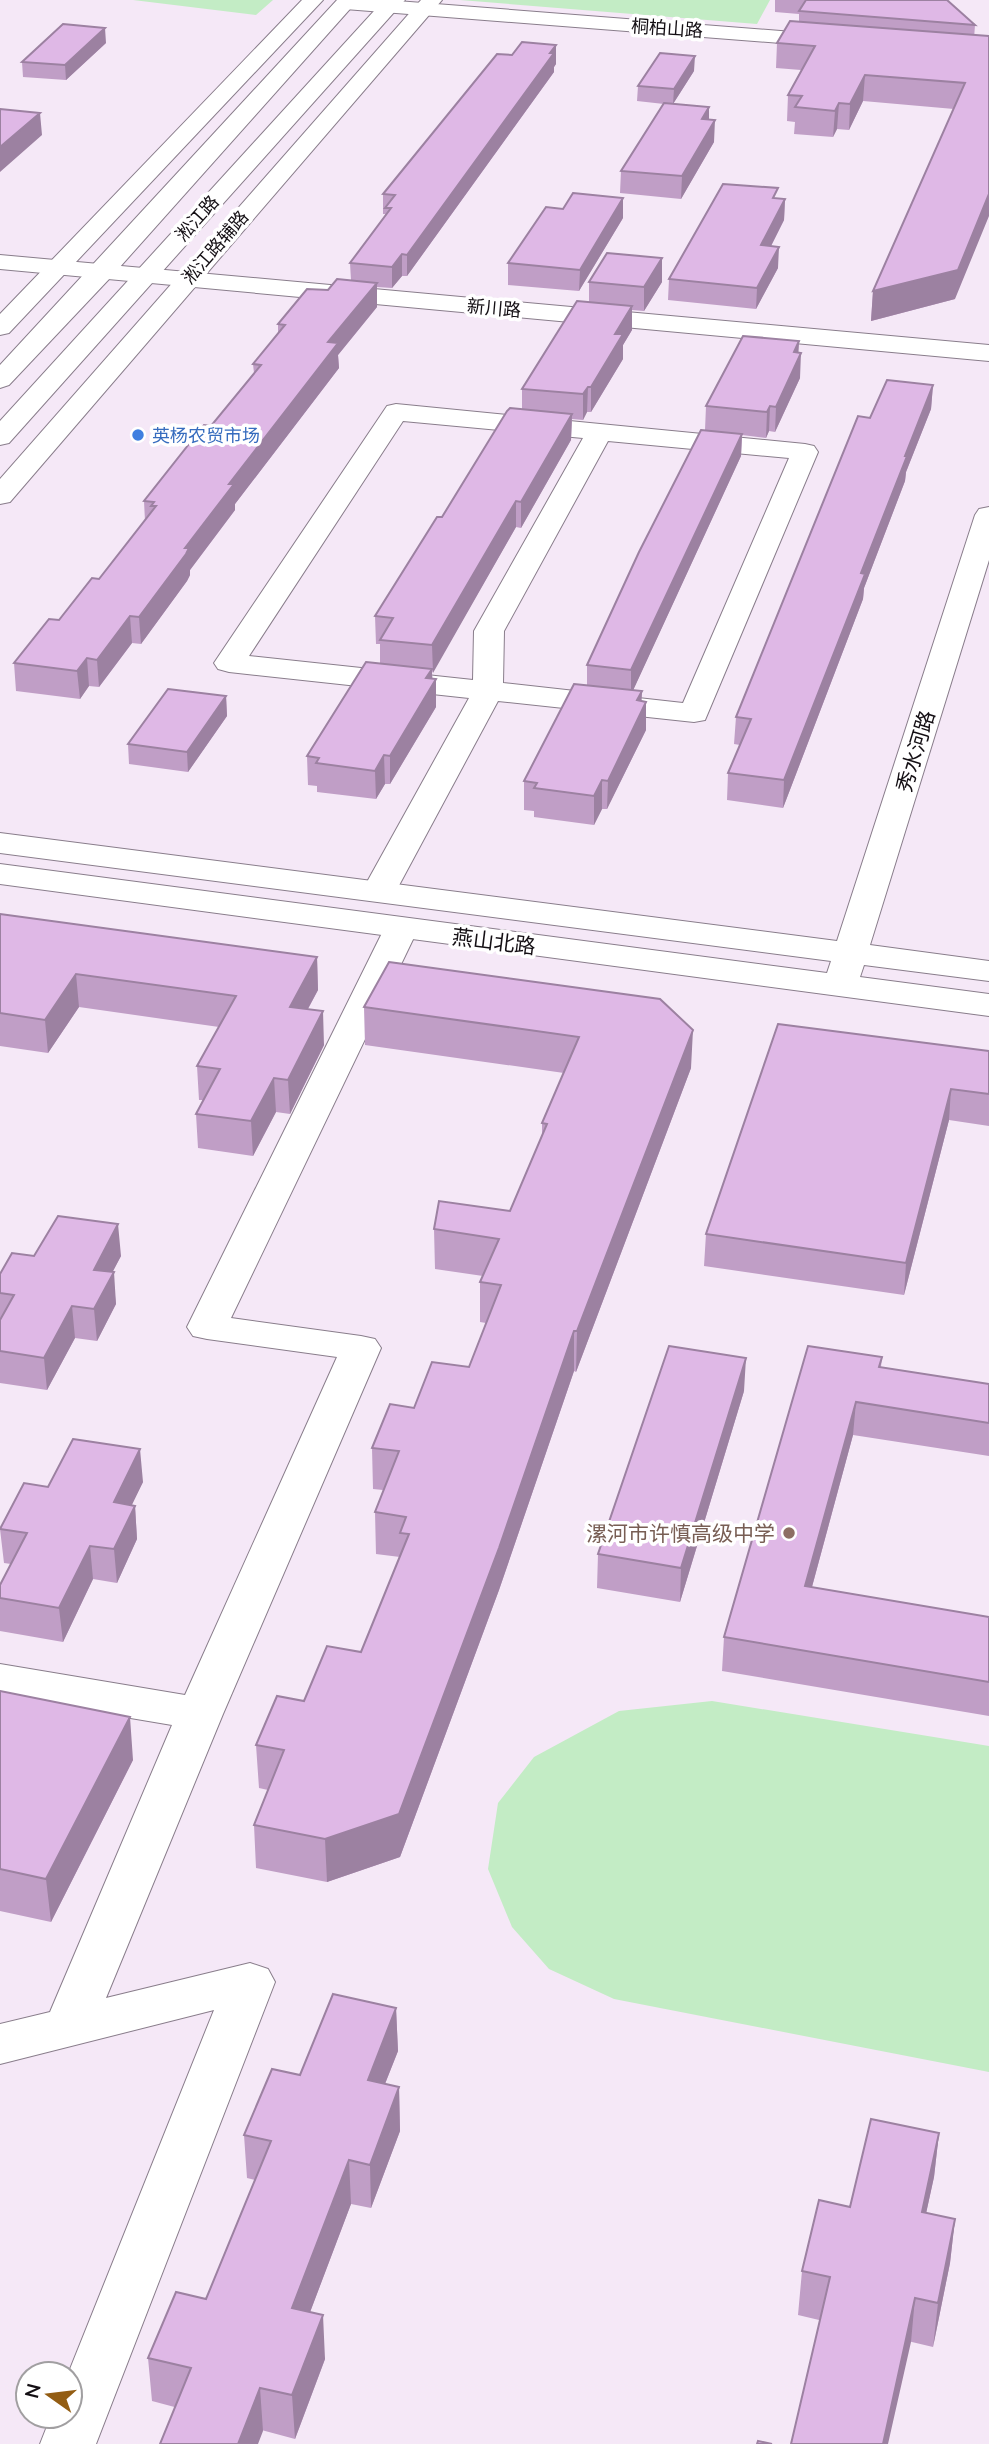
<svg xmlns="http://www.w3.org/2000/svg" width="989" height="2444" viewBox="0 0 989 2444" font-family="Mulish,'Noto Sans SC',sans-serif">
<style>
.green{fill:#c3ecc5}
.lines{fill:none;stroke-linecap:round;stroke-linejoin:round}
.street-casing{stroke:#897d8b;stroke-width:2}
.secondary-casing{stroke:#897d8b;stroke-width:2}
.primary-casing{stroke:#897d8b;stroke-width:2}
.street{fill:#fff;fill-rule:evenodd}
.secondary{fill:#fff;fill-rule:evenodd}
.primary{fill:#fff;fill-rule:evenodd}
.wall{fill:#c09ec6}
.shaded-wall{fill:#9c81a1}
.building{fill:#dfb8e6;stroke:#9c81a1;stroke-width:2}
.shop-dot{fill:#3f7fe0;stroke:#fff;stroke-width:2.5}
.education-dot{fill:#8d6e63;stroke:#fff;stroke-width:2.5}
.labels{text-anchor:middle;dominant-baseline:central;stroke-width:7;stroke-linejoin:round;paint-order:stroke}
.far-street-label{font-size:18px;fill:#140f14;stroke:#fff}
.far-shop-label{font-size:18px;fill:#366cbe;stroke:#fff;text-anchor:start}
.street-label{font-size:21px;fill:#140f14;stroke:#fff}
.education-label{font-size:21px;fill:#785e54;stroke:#fff;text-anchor:end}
</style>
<rect width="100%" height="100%" fill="#f5e8f7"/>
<path class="green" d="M133 0H273L256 15Z
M460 0H770L757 24Z
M712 1701 989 1746V2072L614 1999 549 1969 512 1927 488 1869 498 1803 534 1757 619 1711Z"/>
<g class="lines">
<g class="street-casing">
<path id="street" d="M302 0H323L9 333 0 335V314Z
M421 0H442L10 502 0 504V479Z
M396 404 805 444 814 446 818 452 705 720 694 722 498 701 396 891 391 898 379 901 367 898 362 891 469 698 229 672 218 669 214 663 387 406ZM403 421 583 438 474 631 473 680 249 656ZM608 441 789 458 683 703 503 683 504 631Z
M401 919 413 922 418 929 231 1318 361 1336 375 1339 381 1348 223 1714 106 1998 250 1963 268 1969 275 1982 96 2444H40L51 2416H70L68 2374 214 2010 0 2064V2024L50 2012 172 1725 0 1696V1664L185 1695 337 1357 207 1339 193 1336 187 1327 384 929 389 922Z"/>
</g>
<g class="secondary-casing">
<path id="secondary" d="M337 0H384L831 35 841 41 831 47 345 9 338 7Z
M0 255 989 345V361L0 269Z
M989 507V560L870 945 989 961V981L864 965 860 977 989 994V1016L0 884V864L827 973 831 961 0 853V833L837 941 975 515 979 509Z"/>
</g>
<g class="primary-casing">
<path id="primary" d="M337 0H358L111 277 9 385 0 388V365Z
M384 0H405L9 443 0 445V421Z"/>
</g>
<use href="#street" class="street"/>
<use href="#secondary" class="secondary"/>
<use href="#primary" class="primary"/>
</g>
<path class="wall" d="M775 0H947L975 25 955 299 871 321 873 291 954 109 863 101 849 130 837 129 833 137 794 134 795 122 787 121 788 95 801 70 776 68 777 43 799 21V14L775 12Z
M106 43 66 80 23 77 22 62Z
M556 45V64L554 67V72L407 276H402L392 288 377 287V307L338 355 339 368 235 504V510L190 570V575L187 581 141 644 132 643 99 687 89 686 80 699 16 691 14 663 59 620 99 579 145 521 144 501 211 426 254 373 253 364 278 333V324L328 290 351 280 350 263 385 216V214H383V194L512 55Z
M694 71 673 104 709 107V120L714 142 681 199 620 193 621 171 664 104 637 101 638 86Z
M778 198 785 199 784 220 771 246 778 268 756 309 668 300 669 279Z
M623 218 579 291 508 285V263Z
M662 258V282L644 311 632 310V330L623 345V359L591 412H587L583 420 572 419 571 440 521 528 516 527 432 673 436 707 390 784H385L376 799 317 792V786L308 785 307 756 380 663V644H376L375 616 442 517 522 410V389L589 302V282Z
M799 341 798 352 800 378 775 432 769 431 766 438 742 435 741 456 633 690 642 691 641 701 646 730 607 809H602L594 825 534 817V811L524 810V781L587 685V665L705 430 706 406Z
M933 385 931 409 906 472 905 481 864 588 863 599 783 808 727 800 728 773 740 745 734 744 736 717 870 418Z
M226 696 227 716 188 772 129 764 128 744Z
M0 914 317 957 318 990 308 1009 324 1045 290 1114 276 1112 253 1156 198 1148 196 1114 203 1100H199L197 1066 219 1027 79 1007 48 1053 0 1046Z
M389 962 691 1068 576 1372 574 1371 499 1590 400 1857 327 1882 256 1868 254 1825 268 1790 259 1788 256 1745 304 1701 361 1652 400 1557 376 1554 375 1512 383 1490 373 1489 372 1448 414 1408 469 1367 486 1323 480 1322V1282L483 1276 435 1269 434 1229 510 1211 542 1137V1123L564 1073 365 1045 364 1007Z
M989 1051V1126L949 1120 904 1295 704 1266 706 1234Z
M34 1256H121L112 1272 116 1304 97 1341 75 1338 47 1390 0 1383V1274Z
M808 1346 882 1357 881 1367 989 1384V1456L853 1435 812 1587 989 1617V1716L722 1671 724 1637Z
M744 1391 680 1602 597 1588 598 1554Z
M143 1482 131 1505 135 1506 137 1539 117 1583 93 1579 63 1642 0 1631V1585L11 1564 4 1563 0 1529 48 1487Z
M0 1691 133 1760 51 1922 0 1911Z
M396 2008 398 2051 385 2084 399 2087 400 2131 371 2208 351 2204 310 2312 325 2359 295 2439 152 2401 148 2358 206 2299 255 2180 247 2178 244 2135 300 2075Z
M939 2133 934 2177 926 2213 955 2219 950 2263 933 2347 798 2315 802 2271 850 2207Z"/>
<path class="shaded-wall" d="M105 28 106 43 66 80 65 65Z
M556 45V64L554 67V72L407 276V255Z
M695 56 694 71 673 104 674 89Z
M865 75 863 101 849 130 850 104Z
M839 103 837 129 833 137 835 111Z
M709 107V129L702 119Z
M40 113 42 135 0 172V147Z
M715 120 714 142 681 199 682 176Z
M989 194V216L955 299 871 321 873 291Z
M623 198V218L579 291 580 270Z
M785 199 784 220 761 266V245Z
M779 247 778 268 756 309 757 288Z
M402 254V276L392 288V267Z
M662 258V282L644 311V287Z
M377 283V307L338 355 339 368 235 504V510L190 570V575L187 581 141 644 139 617 229 484 328 342Z
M632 306V330L623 345V359L591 412V387L615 334Z
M799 341 798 361 801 353 800 378 775 432 776 407 794 352Z
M933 385 931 409 906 472 905 481 864 588 863 599 783 808 784 780 905 456Z
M588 387 587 412 583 420V394Z
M770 406 769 431 766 438 767 412Z
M572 414 571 440 521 528V502Z
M742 434 741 456 631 695V670Z
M516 501V527L433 673 432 645Z
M130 616 132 643 99 687 97 660Z
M87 658 89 686 80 699 77 671Z
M432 669V685L436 679V707L390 784V756L426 678Z
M642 691 641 713 646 702V730L607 809 608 781 637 700Z
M226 696 227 716 188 772 187 752Z
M384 755 385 784 376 799 375 771Z
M602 780V809L594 825V796Z
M317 957 318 990 291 1040 290 1007Z
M76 974 79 1007 48 1053 45 1020Z
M323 1011 324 1045 290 1114 288 1080Z
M693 1030 691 1068 576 1372 577 1331Z
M274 1078 276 1112 253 1156 251 1121Z
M951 1089 949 1120 904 1295 906 1263Z
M118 1224 121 1256 97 1302 94 1270Z
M114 1272 116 1304 97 1341 94 1309Z
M72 1306 75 1338 47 1390 44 1358Z
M574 1331V1371L499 1590 400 1857 327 1882 325 1839Z
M746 1358 744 1391 680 1602 681 1568Z
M856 1402 853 1435 803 1620 805 1586Z
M140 1449 143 1482 117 1536 114 1502Z
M135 1506 137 1539 117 1583 114 1549Z
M90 1546 93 1579 63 1642 59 1608Z
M130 1717 133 1760 51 1922 46 1879Z
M396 2008 398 2051 369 2124 368 2080Z
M399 2087 400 2131 371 2208 370 2165Z
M939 2133 934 2177 917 2255 922 2212Z
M349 2160 351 2204 295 2352 292 2308Z
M955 2219 950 2263 933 2347 938 2303Z
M915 2298 911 2342 888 2444H883Z
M323 2315 325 2359 295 2439 292 2395Z
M260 2388 263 2431 258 2444H238Z"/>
<path class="building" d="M806 0H947L975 25 799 11Z
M790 21 989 36V194L958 270 873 291 965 83 865 75 850 104 839 103 835 111 795 107 802 96 788 95 815 46 777 43Z
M63 24 105 28 65 65 22 62Z
M522 42 556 45 550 53H554L407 255 402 254 392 267 350 263 391 208H385L395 195 383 194 497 54 512 55Z
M660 53 695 56 674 89 638 86Z
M664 103 709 107 702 119 715 120 682 176 621 171Z
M0 109 40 113 0 147Z
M723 184 778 188 773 198 785 199 761 245 779 247 757 288 669 279Z
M573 193 623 198 580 270 508 263 546 207 563 209Z
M607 253 662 258 644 287 589 282Z
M337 279 377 283 328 342 338 343 229 484H234L185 548H189L186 554 139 617 130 616 97 660 87 658 77 671 14 663 49 619 59 620 92 578 99 579 156 506H151L154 502 144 501 204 425 211 426 261 365 253 364 285 325 278 324 307 289 328 290Z
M577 301 632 306 615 334H623L591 387H588L583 394 522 389Z
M743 336 799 341 794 352 801 353 776 407 770 406 767 412 706 406Z
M887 380 933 385 905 456H907L861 573 865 574 784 780 728 773 751 719 736 717 858 416 870 418Z
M510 408 572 414 521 502 516 501 432 645 380 640 393 618 375 616 437 517H442L507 411Z
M701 430 742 434 631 670 587 665 639 552Z
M366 662 432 669 426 678 436 679 390 756 384 755 375 771 316 763 319 758 307 756Z
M574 684 642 691 637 700 646 702 608 781 602 780 594 796 534 788 537 783 524 781Z
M168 689 226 696 187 752 128 744Z
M0 914 317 957 290 1007 323 1011 288 1080 274 1078 251 1121 196 1114 220 1069 197 1066 236 996 76 974 45 1020 0 1013Z
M389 962 660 999 693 1030 577 1331H574L499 1548 399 1814 325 1839 254 1825 284 1750 256 1745 277 1696 304 1701 327 1646 361 1652 409 1534 400 1533 406 1517 375 1512 399 1451 372 1448 390 1404 414 1408 432 1362 469 1367 501 1285 480 1282 499 1239 434 1229 439 1201 510 1211 547 1124 542 1123 579 1037 364 1007Z
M778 1024 989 1051V1094L951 1089 906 1263 706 1234Z
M58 1216 118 1224 94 1270 114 1272 94 1309 72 1306 44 1358 0 1351V1320L14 1295 0 1293V1274L12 1253 34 1256Z
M669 1346 746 1358 681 1568 598 1554Z
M808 1346 882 1357 879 1367 989 1384V1423L856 1402 805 1586 989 1617V1682L724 1637Z
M73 1439 140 1449 114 1502 135 1506 114 1549 90 1546 59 1608 0 1598V1585L27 1533 0 1529 24 1483 48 1487Z
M0 1691 130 1717 46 1879 0 1869Z
M333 1994 396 2008 368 2080 399 2087 370 2165 349 2160 292 2308 323 2315 292 2395 260 2388 238 2444H160L191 2368 148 2358 176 2292 206 2299 271 2141 244 2135 272 2069 300 2075Z
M871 2119 939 2133 922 2212 955 2219 938 2303 915 2298 883 2444H791L830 2277 802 2271 819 2200 850 2207Z
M758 2441 772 2444H757Z"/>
<circle class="shop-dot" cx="138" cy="435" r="7"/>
<circle class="education-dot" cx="789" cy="1533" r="7"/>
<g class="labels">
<g class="far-street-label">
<text transform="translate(667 28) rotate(4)">桐柏山路</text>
<text transform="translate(197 218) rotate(-48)">淞江路</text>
<text transform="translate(215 247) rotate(-49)">淞江路辅路</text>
<text transform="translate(494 308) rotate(5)">新川路</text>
</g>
<g class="far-shop-label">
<text x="152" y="435">英杨农贸市场</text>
</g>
<g class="street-label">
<text transform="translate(915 751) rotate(-73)">秀水河路</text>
<text transform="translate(494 941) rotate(7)">燕山北路</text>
</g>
<g class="education-label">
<text x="775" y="1533">漯河市许慎高级中学</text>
</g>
</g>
<g transform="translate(49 2395) rotate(284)"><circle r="33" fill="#ffffff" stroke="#a19fa1" stroke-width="2"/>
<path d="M0-5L12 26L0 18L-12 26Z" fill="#935d13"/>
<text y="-10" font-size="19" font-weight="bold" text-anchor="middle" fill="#140f14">N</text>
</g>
</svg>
